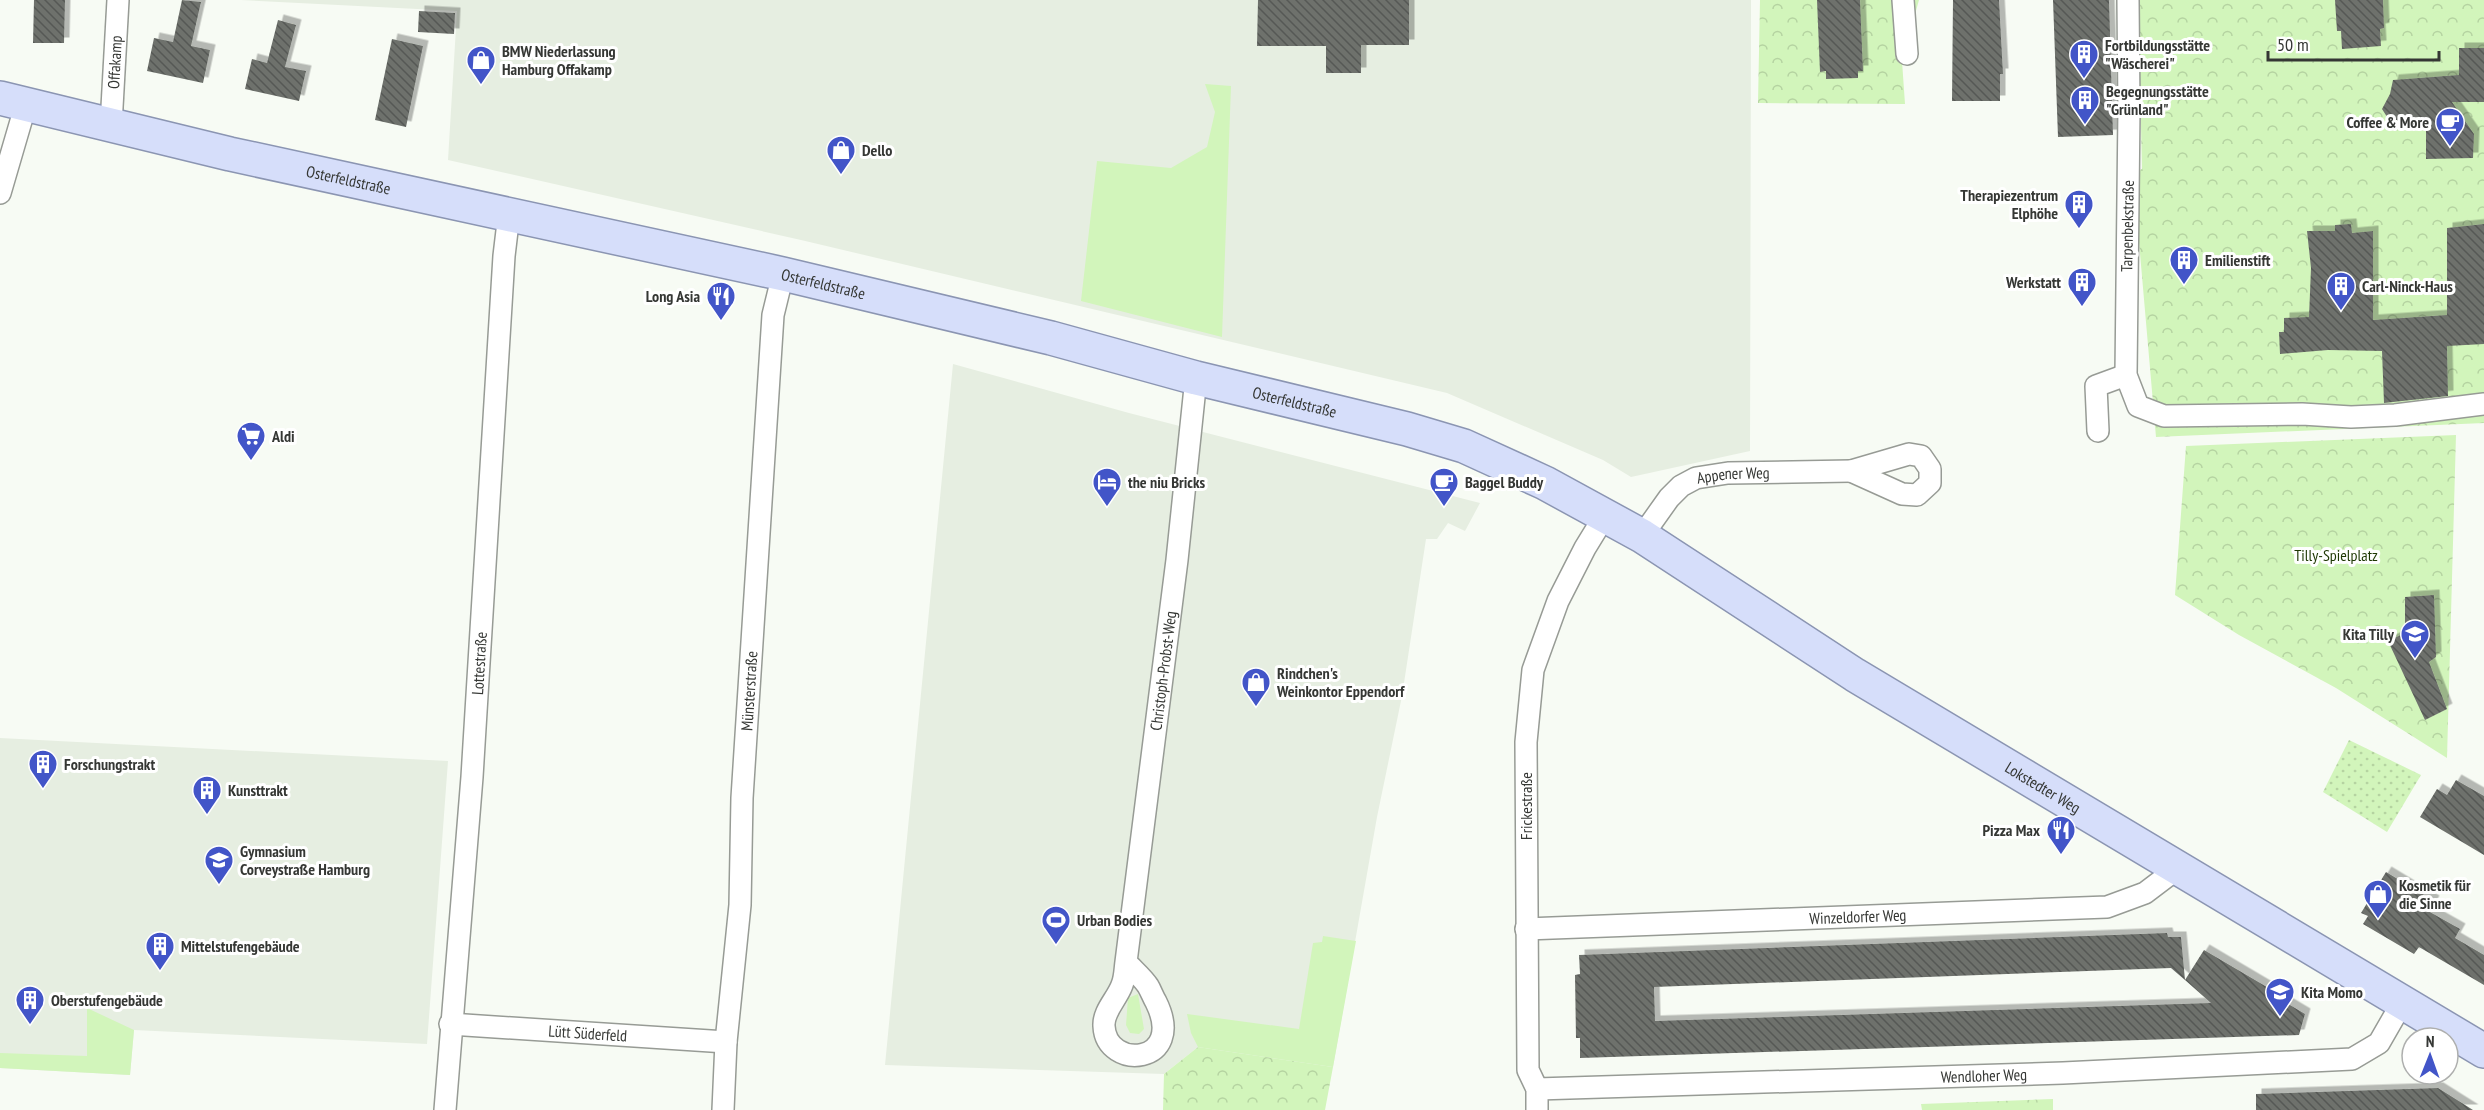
<svg xmlns="http://www.w3.org/2000/svg" width="2484" height="1110" viewBox="0 0 2484 1110" font-family="'PT Sans Narrow',sans-serif">
<style>
.built{fill:#e6eee1}
.grass{fill:#d2f5bb}
.forest{fill:url(#forest-crowns)}
.garden{fill:url(#garden-dots)}
.building{fill:url(#building-back-hatch);filter:url(#shadow)}
.lines{fill:none;stroke-linecap:round;stroke-linejoin:round}
.minor-casing{stroke:#979b95;stroke-width:24}
.primary-casing{stroke:#8b95b2;stroke-width:36}
.minor{stroke:#fff;stroke-width:21}
.primary{stroke:#d6defa;stroke-width:33}
.labels{text-anchor:middle;dominant-baseline:central;stroke-width:6;stroke-linejoin:round;paint-order:stroke}
.poi-label{font-size:16px;font-weight:bold;fill:#353734;stroke:#fff;text-anchor:start}
.street-label{font-size:16px;fill:#353734;stroke:#fff}
.park-label{font-size:16px;fill:#1e3803;stroke:#fff}
</style>
<defs>
<pattern id="forest-crowns" width="20" height="18" patternUnits="userSpaceOnUse" patternTransform="scale(1.5)"><rect width="20" height="18" fill="#d2f5bb"/><path d="M2 6a3 3 0 1 1 6 0M12 15a3 3 0 1 1 6 0" fill="none" stroke="#b5d3a1"/></pattern>
<pattern id="garden-dots" width="8" height="8" patternUnits="userSpaceOnUse" patternTransform="scale(1.5)"><rect width="8" height="8" fill="#d2f5bb"/><path d="M2 2h.1M6 6h.1" fill="none" stroke="#b5d3a1" stroke-width="1.8" stroke-linecap="round"/></pattern>
<pattern id="building-back-hatch" width="6" height="6" patternUnits="userSpaceOnUse" patternTransform="scale(1.5)"><rect width="6" height="6" fill="#6e716c"/><path d="M-1 5l2 2M0 0l6 6M5-1l2 2" fill="none" stroke="#565955"/></pattern>
<filter id="shadow"><feDropShadow dx="5.5" dy="-5.5" stdDeviation="0" flood-color="#0004"/></filter>
</defs>
<rect width="100%" height="100%" fill="#f7fbf4"/>
<path class="built" d="M241 0H1751L1750 451 1631 477 1603 460 1447 393 801 240 448 160 457 11Z
M953 364 1129 413 1480 503 1465 531 1448 523 1437 539H1426L1402 696 1377 817 1333 1067 1198 1047 1164 1074 885 1065Z
M0 738 448 761 427 1044 134 1030 130 1075 0 1068Z"/>
<path class="grass" d="M1205 84 1231 86 1222 337 1081 301 1097 161 1171 168 1207 147 1215 112Z
M1323 936 1356 941 1333 1067 1198 1047 1191 1033 1187 1014 1299 1029 1313 943 1322 942Z
M1138 994 1144 1029 1139 1034 1130 1033 1126 1025 1128 998Z
M87 1008 134 1030 130 1075 0 1068V1053L87 1056Z"/>
<path class="forest" d="M1760 0H1919L1902 61 1905 104 1758 103Z
M2138 0H2484V423L2156 437 2133 173 2142 169Z
M2456 435 2447 758 2336 688 2239 635 2175 595 2186 446Z
M1198 1047 1333 1067 1325 1110H1163L1164 1074Z
M2053 1099V1110H1922L1921 1104Z"/>
<path class="garden" d="M2349 740 2421 775 2387 832 2323 792Z"/>
<path class="building" d="M34 0H65L64 43H33Z
M182 0 201 2 191 46 210 50 203 83 147 71 154 38 173 42Z
M1258 0H1409V45H1361V73H1326V46H1257Z
M1817 0H1860L1863 71H1858V78L1826 79V71L1820 72Z
M1953 0H1999L2003 74H2000V101H1952Z
M2053 0H2109L2113 135 2058 137Z
M2335 0H2383L2384 28 2380 29 2381 46 2342 49 2341 31H2337Z
M419 11 455 13 454 34 418 32Z
M278 20 296 25 285 67 306 71 299 101 245 89 252 59 267 63Z
M392 39 423 46 406 127 375 120Z
M2459 48H2484V102H2452L2474 134 2473 158 2426 159V129H2404L2397 120H2389L2382 109 2390 94 2393 80 2459 75Z
M2351 224 2352 233 2373 231V320L2447 315V228L2484 224V344L2447 346 2448 396 2384 403 2382 351 2328 350 2280 354 2279 332H2284V318L2309 317 2311 268 2307 231H2335V225Z
M2434 595 2436 657 2429 662 2447 709 2425 720 2388 641 2405 633V597Z
M2456 780 2484 796V855L2420 817 2437 789 2447 795Z
M2386 872 2434 901 2428 911 2460 929 2455 938 2484 955V985L2419 947 2414 954 2363 924 2368 916 2361 913Z
M2167 933 2168 937H2181L2185 980 2171 968 1654 987 1655 1021 2211 1003 2185 980 2204 950 2277 993 2275 996 2305 1014 2299 1035 1580 1058V1038H1576L1575 975 1580 974 1579 955Z
M2438 1088 2473 1110H2256V1094Z"/>
<g class="lines">
<g class="minor-casing">
<g id="minor">
<path d="M1903 0 1907 54"/>
<path d="M2128 0 2129 109 2126 375 2138 406 2164 416 2302 414 2351 417 2395 415 2484 404"/>
<path id="s1" d="M111 125 118 0"/>
<path d="M0 193 26 104"/>
<path d="M2098 431 2096 386 2126 375"/>
<path d="M1909 454 1921 456 1930 469V483L1917 495 1902 494 1851 471Z"/>
<path id="s2" d="M1642 536 1669 498 1681 486 1696 478 1728 473 1851 471"/>
<path id="s3" d="M1526 929 2107 907 2145 893 2178 868"/>
<path id="s4" d="M1126 962C1133 970 1142 977 1148 986 1151 991 1153 997 1156 1002 1187 1065 1106 1071 1104 1026 1103 1011 1117 999 1122 985 1125 978 1125 969 1126 962L1177 560 1196 378"/>
<path id="s5" d="M450 1024 726 1042"/>
<path id="s6" d="M1537 1089 2063 1073 2352 1059 2379 1043 2402 1003"/>
<path id="s7" d="M445 1110 472 777 504 256 509 214"/>
<path id="s8" d="M723 1110 726 1042 740 905 742 798 773 315 783 274"/>
<path d="M1537 1110V1089L1528 1070 1526 742 1533 670 1558 601 1585 548 1604 517"/>
</g>
</g>
<g class="primary-casing">
<g id="primary">
<path id="s9" d="M0 98 230 154 783 274 1051 338 1196 378 1407 429 1464 446 1545 483 1642 536 1855 675 2484 1051"/>
</g>
</g>
<use href="#minor" class="minor"/>
<use href="#primary" class="primary"/>
</g>
<defs>
<g id="building-pin" transform="scale(1.5)"><path d="M0 17L-7.5 6A9.5 9.5 0 1 1 7.5 6Z" fill="#4255c8" stroke="#fff"/><path d="M-4-6H4V6H1V3H-1V6H-4ZM-2.5-4.3h1.7v1.8h-1.7ZM.8-4.3h1.7v1.8H.8ZM-2.5-1h1.7V.8h-1.7ZM.8-1h1.7V.8H.8Z" fill="#fff"/></g>
<g id="shop-pin" transform="scale(1.5)"><path d="M0 17L-7.5 6A9.5 9.5 0 1 1 7.5 6Z" fill="#4255c8" stroke="#fff"/><path d="M-5-2.5h2.3a2.7 3.5 0 0 1 5.4 0H5L5.5 6h-11ZM-1.5-2.5h3a1.5 2.3 0 0 0-3 0Z" fill="#fff"/></g>
<g id="cafe-pin" transform="scale(1.5)"><path d="M0 17L-7.5 6A9.5 9.5 0 1 1 7.5 6Z" fill="#4255c8" stroke="#fff"/><path d="M-5.5-4.5H6V0H3Q3 3.5 0 3.5H-2.5Q-5.5 3.5-5.5 0ZM3-3.2v2h1.7v-2ZM-6 4.5H4V6H-6Z" fill="#fff"/></g>
<g id="restaurant-pin" transform="scale(1.5)"><path d="M0 17L-7.5 6A9.5 9.5 0 1 1 7.5 6Z" fill="#4255c8" stroke="#fff"/><path d="M-5-6h1v4h1v-4h1v4h1v-4h1v5L-1.5 .5V6h-2V.5L-5-1ZM5-6V6H3V1.5H1.5Q1.5-4 5-6Z" fill="#fff"/></g>
<g id="supermarket-pin" transform="scale(1.5)"><path d="M0 17L-7.5 6A9.5 9.5 0 1 1 7.5 6Z" fill="#4255c8" stroke="#fff"/><path d="M-6-5.5h2.5l.6 2H6L4.5 2H-2.5L-4.4-4H-6ZM-1.5 3.2a1.3 1.3 0 1 0 .1 0ZM3 3.2a1.3 1.3 0 1 0 .1 0Z" fill="#fff"/></g>
<g id="hotel-pin" transform="scale(1.5)"><path d="M0 17L-7.5 6A9.5 9.5 0 1 1 7.5 6Z" fill="#4255c8" stroke="#fff"/><path d="M-6-4.5h1.5V1H6V5H4.5V3h-9V5H-6ZM-4 0a1.8 1.8 0 1 1 3.6 0ZM.5 0V-2.5h3Q6-2.5 6 0Z" fill="#fff"/></g>
<g id="school-pin" transform="scale(1.5)"><path d="M0 17L-7.5 6A9.5 9.5 0 1 1 7.5 6Z" fill="#4255c8" stroke="#fff"/><path d="M0-5L7-2L0 1L-7-2ZM-4 1L0 2.5L4 1V4Q0 6-4 4Z" fill="#fff"/></g>
<g id="stadium-pin" transform="scale(1.5)"><path d="M0 17L-7.5 6A9.5 9.5 0 1 1 7.5 6Z" fill="#4255c8" stroke="#fff"/><path d="M0-5a6.5 5 0 1 0 0 10a6.5 5 0 1 0 0-10ZM-3.5-1.8h7v3.6h-7Z" fill="#fff"/></g>
</defs>
<g fill-rule="evenodd">
<use href="#building-pin" x="2084" y="54"/>
<use href="#shop-pin" x="481" y="60"/>
<use href="#building-pin" x="2085" y="100"/>
<use href="#cafe-pin" x="2450" y="122"/>
<use href="#shop-pin" x="841" y="150"/>
<use href="#building-pin" x="2079" y="204"/>
<use href="#building-pin" x="2184" y="260"/>
<use href="#building-pin" x="2082" y="282"/>
<use href="#building-pin" x="2341" y="286"/>
<use href="#restaurant-pin" x="721" y="296"/>
<use href="#supermarket-pin" x="251" y="436"/>
<use href="#hotel-pin" x="1107" y="482"/>
<use href="#cafe-pin" x="1444" y="482"/>
<use href="#school-pin" x="2415" y="634"/>
<use href="#shop-pin" x="1256" y="682"/>
<use href="#building-pin" x="43" y="764"/>
<use href="#building-pin" x="207" y="790"/>
<use href="#restaurant-pin" x="2061" y="830"/>
<use href="#school-pin" x="219" y="860"/>
<use href="#shop-pin" x="2378" y="894"/>
<use href="#stadium-pin" x="1056" y="920"/>
<use href="#building-pin" x="160" y="946"/>
<use href="#school-pin" x="2280" y="992"/>
<use href="#building-pin" x="30" y="1000"/>
</g>
<g class="labels">
<g class="poi-label">
<text x="2105" y="45">Fortbildungsstätte<tspan x="2105" dy="18">"Wäscherei"</tspan></text>
<text x="502" y="51">BMW Niederlassung<tspan x="502" dy="18">Hamburg Offakamp</tspan></text>
<text x="2106" y="91">Begegnungsstätte<tspan x="2106" dy="18">"Grünland"</tspan></text>
<text x="2429" y="122" text-anchor="end">Coffee &amp; More</text>
<text x="862" y="150">Dello</text>
<text x="2058" y="195" text-anchor="end">Therapiezentrum<tspan x="2058" dy="18">Elphöhe</tspan></text>
<text x="2205" y="260">Emilienstift</text>
<text x="2061" y="282" text-anchor="end">Werkstatt</text>
<text x="2362" y="286">Carl-Ninck-Haus</text>
<text x="700" y="296" text-anchor="end">Long Asia</text>
<text x="272" y="436">Aldi</text>
<text x="1128" y="482">the niu Bricks</text>
<text x="1465" y="482">Baggel Buddy</text>
<text x="2394" y="634" text-anchor="end">Kita Tilly</text>
<text x="1277" y="673">Rindchen's<tspan x="1277" dy="18">Weinkontor Eppendorf</tspan></text>
<text x="64" y="764">Forschungstrakt</text>
<text x="228" y="790">Kunsttrakt</text>
<text x="2040" y="830" text-anchor="end">Pizza Max</text>
<text x="240" y="851">Gymnasium<tspan x="240" dy="18">Corveystraße Hamburg</tspan></text>
<text x="2399" y="885">Kosmetik für<tspan x="2399" dy="18">die Sinne</tspan></text>
<text x="1077" y="920">Urban Bodies</text>
<text x="181" y="946">Mittelstufengebäude</text>
<text x="2301" y="992">Kita Momo</text>
<text x="51" y="1000">Oberstufengebäude</text>
</g>
<g class="street-label">
<text stroke="none"><textPath href="#s1" startOffset="63">Offakamp</textPath></text>
<text stroke="none"><textPath href="#s9" startOffset="358">Osterfeldstraße</textPath></text>
<text transform="translate(2127 226) rotate(-89)">Tarpenbekstraße</text>
<text stroke="none"><textPath href="#s9" startOffset="844">Osterfeldstraße</textPath></text>
<text stroke="none"><textPath href="#s9" startOffset="1330">Osterfeldstraße</textPath></text>
<text stroke="none"><textPath href="#s2" startOffset="118">Appener Weg</textPath></text>
<text stroke="none"><textPath href="#s7" startOffset="448">Lottestraße</textPath></text>
<text stroke="none"><textPath href="#s4" startOffset="531">Christoph-Probst-Weg</textPath></text>
<text stroke="none"><textPath href="#s8" startOffset="420">Münsterstraße</textPath></text>
<text stroke="none"><textPath href="#s9" startOffset="2178">Lokstedter Weg</textPath></text>
<text transform="translate(1526 806) rotate(-90)">Frickestraße</text>
<text stroke="none"><textPath href="#s3" startOffset="332">Winzeldorfer Weg</textPath></text>
<text stroke="none"><textPath href="#s5" startOffset="138">Lütt Süderfeld</textPath></text>
<text stroke="none"><textPath href="#s6" startOffset="447">Wendloher Weg</textPath></text>
</g>
<g class="park-label">
<text x="2336" y="555">Tilly-Spielplatz</text>
</g>
</g>
<g transform="translate(2430 1056) rotate(1)"><circle r="28" fill="#ffffff" stroke="#aeafae" stroke-width="1.5"/>
<path d="M0-4.5L10 22L0 15L-10 22Z" fill="#4255c8"/>
<text y="-9" font-size="16" font-weight="bold" text-anchor="middle" fill="#353734">N</text>
</g>
<path d="M2268 51v9h171v-9" fill="none" stroke="#353734" stroke-width="3"/>
<text x="2277" y="51" font-size="18" fill="#353734" stroke="#ffffff" stroke-width="4.5" paint-order="stroke">50 m</text>
</svg>
